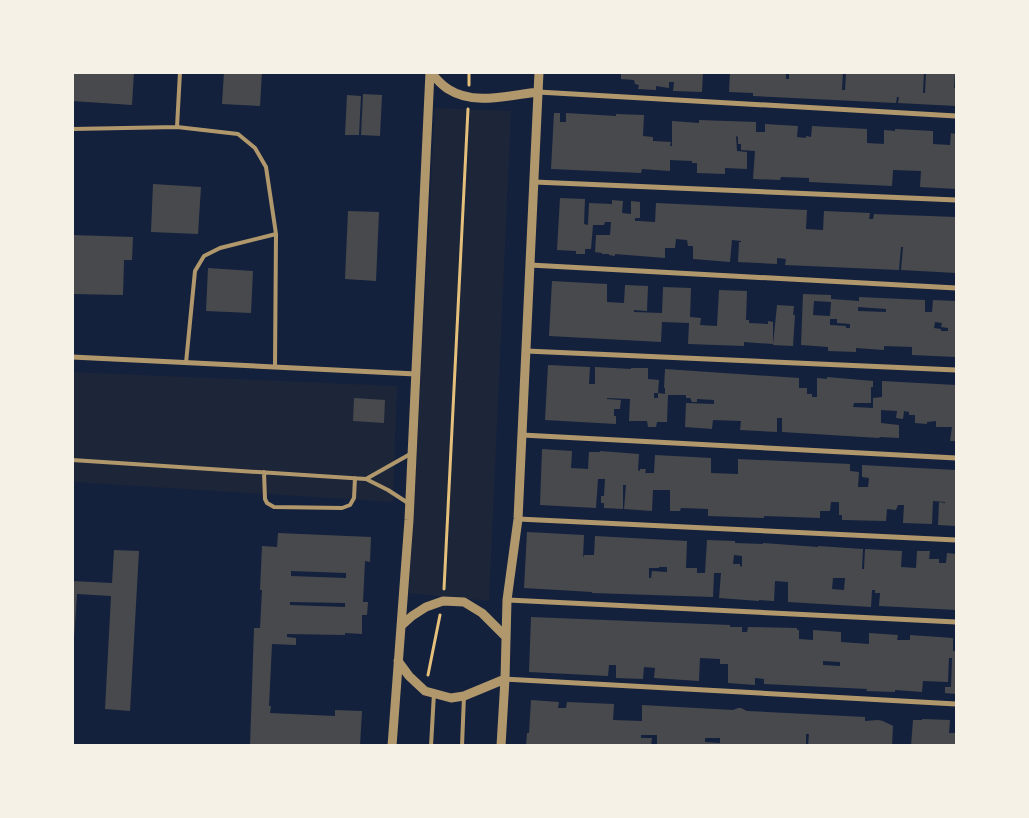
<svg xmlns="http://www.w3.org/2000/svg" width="1029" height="818" viewBox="0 0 1029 818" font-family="Inter,sans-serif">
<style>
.green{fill:#1d2539}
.building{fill:#48494c;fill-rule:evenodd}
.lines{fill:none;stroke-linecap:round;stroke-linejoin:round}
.path{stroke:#e5c07b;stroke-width:3}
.service{stroke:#b1986c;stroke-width:4}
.minor{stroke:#b1986c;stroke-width:5}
.tertiary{stroke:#b1986c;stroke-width:9}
</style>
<rect width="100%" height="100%" fill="#14213d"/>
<path class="green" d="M435 108 511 111 489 601 409 593Z
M72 372 397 386 393 502 73 482Z"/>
<path class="building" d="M72 72H134L132 105 72 101Z
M224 72H262L260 106 222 104Z
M621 72H703L702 92 673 91 674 82H669V88L656 86V90L638 89 639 85 635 84 634 80 621 79Z
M730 72H786V79H789V72H843L842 90H845L846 72H924L923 93H925L926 72H955L954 88H956V106L898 103 899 97H897L896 103 753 96V93L729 92Z
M363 94 382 95 380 136 361 135Z
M347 95 361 96 359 135H345Z
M554 113H560V122H566V113L616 116V114L644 115 643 136 653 137V141L671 142 670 146H672V121L699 123V120L756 122V132H765V124L798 126 797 137 806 138V136L811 137 812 126 867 129V143L884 144V130L895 131V129L933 131V144L950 145 951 133 956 134V189L920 187 921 171 893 170 892 186 809 182V178L781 177 780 180 753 179 755 151 741 150V144H738V137L736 136 737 151 747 152V169L725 168V174L697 173V163H692V161L670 160V171L642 169 641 173 551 169Z
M153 184 201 187 198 234 151 232Z
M560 198 585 199 584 224 588 225 589 203 612 204V200L623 201 622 213 631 214V201L640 202V218H635V221H639L655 222 656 203 807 210 806 229 823 230 824 211 870 213 869 219H873L874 214 956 217V273L901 270 903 247H901L899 270 785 265 786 259 777 258V264L738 262 739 242H741V241L732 240 730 262 693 259V246H688L687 240 676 239 675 248H665V258L615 254V256L609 255V254H602V253L595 252 596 235H610L611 222H605L604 225H593L591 249H585V254H576V251L557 250Z
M348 211 379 212 376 281 345 279Z
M72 235 133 237 132 260H124L123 295 72 294Z
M208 268 253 271 251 313 206 311Z
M552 281 607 284V302L624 303 625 285 648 286 647 311 634 310V312L662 313 663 287 691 288 690 317 701 318 700 325 717 326 719 290 747 291 746 320H749V323L768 324V321L773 322V344L744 342V346L688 344 689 323 662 322 661 342 549 336Z
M803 294 831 295V299L859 301V297L925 300V312H932L933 300 956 301V357L912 355V347L884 346V350L856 348V352L828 351V347L801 345ZM814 301 831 302 830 316 813 315ZM858 307 886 309V312L858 311ZM830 319H837V323L850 324V328H846V326L830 325ZM935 322 942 323 941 327 948 328V331H941V329L934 328Z
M777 305 794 306 793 315H795L793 346 773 345Z
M548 365 590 367 589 384H595V367L631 369V368H648V379L659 380 658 393H654V398H658V393L665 394V388H664L665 369 799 378V388H807V394H812V397H817V378L827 379V377L873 381V387H871V403H854L853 407 873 408V398L882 397V381L956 385V441H950L952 427H936V421L927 422V424L915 423V415H909V412L904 411 903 419 896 418 897 411 881 410V423L899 425V438L880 437 879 438 782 432V418H777V432L740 430 741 421 713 420 712 429 685 427 686 403 714 404V400L697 399V402H692L690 398H686V395H668L667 422H657L656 427H648L647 421H629L630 399 607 398V399L621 400 620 409H614V416H616V424L545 420Z
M354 398 385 400 384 423 353 421Z
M542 449 572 451 571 468 588 469 589 452H600V451L639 454 638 470 640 471V469H646L645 473H654L655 455 711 458V473L738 474V459L850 464V471L859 472 858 487H868L869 478 862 477V465L956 470V526L938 525 939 502 945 503V502L933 501 932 524 903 523 904 505H898L896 510 887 509 886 521 842 520V515H839V502H831L830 511H820V518L764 516V518L708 516V509L681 508 680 511H670V490H653L652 511 624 509 626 485H623V509L604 508V503H601V496H604L605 479H598L596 508 540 505Z
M527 532 584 535 583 558 584 555H594L595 536 687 541 686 568H697V573H705L707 540 735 541V543L763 544V543L818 547V546L863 549 862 569H864L865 549 902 551 901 567 916 568 917 551H930L929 559H939V563H946L947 553 956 554V610L879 606 880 593H875V590H872L871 607 788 602V582L775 581 774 601 759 600V601L719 598 721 573H714L713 597 592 593V592L524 588ZM734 555 742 556V567L740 566V564H733ZM659 567H667V572L652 571 651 578H649V568H659ZM833 578H845L844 590 832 589Z
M278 533 371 537 370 562 365 561 363 602H368L367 615H362V634L345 633V635L287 634V637L296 638V645L272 644 269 706H271L270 713 335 716V710L362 711 360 746H250L254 628H260L262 590H260L262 546 277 547ZM291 571 346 573V578L291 576ZM290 602 345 603V607L290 605Z
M114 550 139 551 130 711 105 709 111 596 77 594 74 639H72V581L112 583Z
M531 617 730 625V627H742V632H747L748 627 797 628V630H799V639L813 640V630L841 632V642L869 644V633L898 635 897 640H910V635L953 638V651H956V694L945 693V687H951L952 658H949L948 682 923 681 922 692 895 690V692L866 691 867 689 764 684V679L755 678V685L728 683V664H720V659L700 658 699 681 654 678 655 668 644 667 643 679 616 678V665H609L608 676 529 672ZM823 661 840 662V666L823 665Z
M531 700 559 702 558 708H566L567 702 614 704 613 720 642 721V705L733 710 738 708H741L747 711 865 717V721L878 720 883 721 893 726 892 746H808L809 734H806V746H657V735H641V738H652L651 746H526L527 733H529ZM705 738H720V743L705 742Z
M922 719 950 720 949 733H956V746H911L913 720H922Z"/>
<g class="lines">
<path class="path" d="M469 85V72
M444 589 468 109
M428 675 440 615"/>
<path class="service" d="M177 127 180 72
M72 129 177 127 238 134 255 148 266 167 276 234 275 367
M186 363 195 271 204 256 220 248 276 234
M72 460 366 479 388 490 408 503
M264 472 265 499 267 503 274 507 342 508 350 505 354 498 355 478
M366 479 412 453
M431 746 434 693
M462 746 464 696"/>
<path class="minor" d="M538 92 956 116
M534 182 956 200
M530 265 956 288
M526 351 956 370
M72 357 416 374
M522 435 956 458
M518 519 956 540
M507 600 956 622
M505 679 956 704"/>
<path class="tertiary" d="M430 72C436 78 441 85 448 89 474 106 509 95 538 92
M401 626 412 616 426 607 443 601 464 602 482 613 506 637
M398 661 409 676 425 691 451 698 464 696 505 679
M392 746 409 520 430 72
M501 746 505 679 507 600 518 519 539 72"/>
</g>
<rect width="1029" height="818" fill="none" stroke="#f6f1e7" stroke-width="148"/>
</svg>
